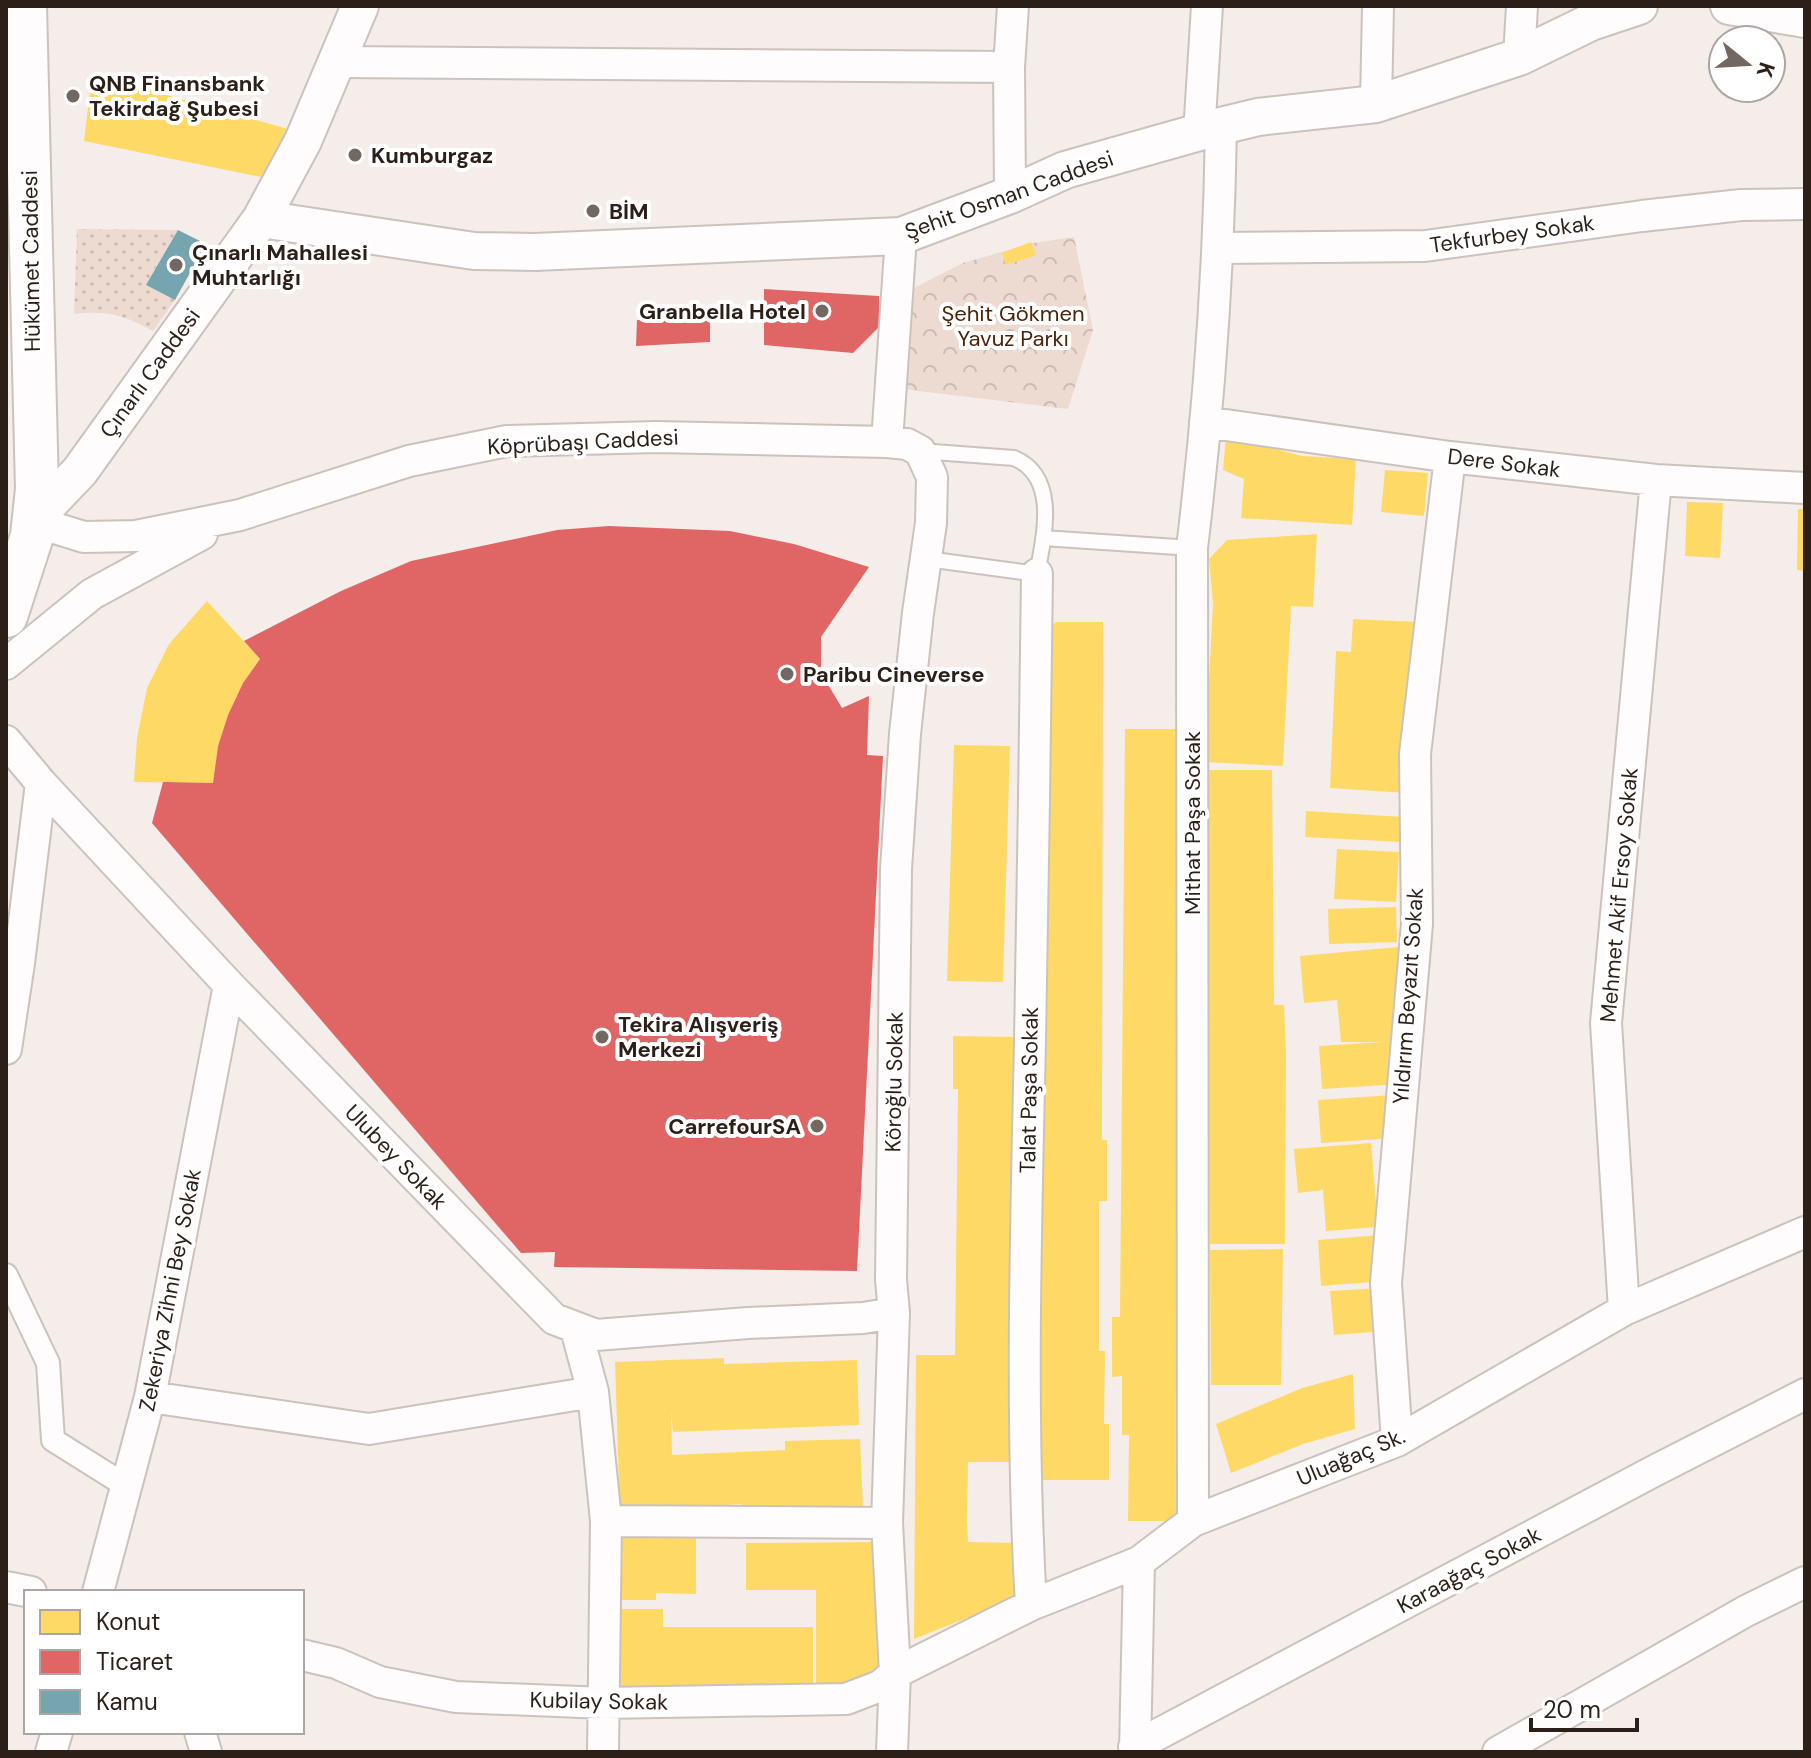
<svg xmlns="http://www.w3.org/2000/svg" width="1811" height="1758" viewBox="0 0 1811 1758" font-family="'DM Sans',sans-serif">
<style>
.grass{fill:url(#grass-dots)}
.forest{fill:url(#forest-crowns)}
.homes{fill:#ffd966}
.shops{fill:#e06666}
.public{fill:#76a5af}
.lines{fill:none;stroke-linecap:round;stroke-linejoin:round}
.service-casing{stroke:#cbc2bc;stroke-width:18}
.pedestrian-casing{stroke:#cbc2bc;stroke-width:26}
.minor-casing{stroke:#cbc2bc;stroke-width:34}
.tertiary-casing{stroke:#cbc2bc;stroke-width:40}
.secondary-casing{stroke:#cbc2bc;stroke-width:46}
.service{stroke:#fefcfc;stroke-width:14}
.pedestrian{stroke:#fefcfc;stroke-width:22}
.minor{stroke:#fefcfc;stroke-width:30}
.tertiary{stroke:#fefcfc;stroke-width:36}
.secondary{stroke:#fefcfc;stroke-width:42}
.poi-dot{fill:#726761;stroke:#fff;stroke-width:3}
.labels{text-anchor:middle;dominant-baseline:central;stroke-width:8;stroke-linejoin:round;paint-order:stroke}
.poi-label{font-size:22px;font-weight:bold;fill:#2c1f18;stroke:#fff;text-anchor:start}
.street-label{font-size:22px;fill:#2c1f18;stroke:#fff}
.park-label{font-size:22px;fill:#4b2306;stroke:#fff}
</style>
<defs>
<pattern id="grass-dots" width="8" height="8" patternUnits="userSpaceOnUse" patternTransform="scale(2)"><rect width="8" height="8" fill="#eddbd1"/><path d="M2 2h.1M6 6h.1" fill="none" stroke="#cbbcb3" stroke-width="1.8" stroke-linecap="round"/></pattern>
<pattern id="forest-crowns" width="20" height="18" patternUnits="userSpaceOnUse" patternTransform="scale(2)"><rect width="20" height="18" fill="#eddbd1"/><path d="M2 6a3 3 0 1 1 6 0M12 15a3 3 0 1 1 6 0" fill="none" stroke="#cbbcb3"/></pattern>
</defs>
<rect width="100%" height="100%" fill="#f5ede9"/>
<path class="grass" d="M77 229 178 230 146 285 175 300 153 331C124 315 107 310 74 314Z"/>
<path class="forest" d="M1074 237 1093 330 1068 409 902 389 908 291 963 263 1033 243Z"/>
<path class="homes" d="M92 74 288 129 266 178 84 141Z
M1031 242 1036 255 1006 265 1002 253Z
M1226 436 1302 456 1356 459 1352 525 1241 518 1244 479 1223 470Z
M1385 470 1428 473 1424 516 1381 512Z
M1687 502 1723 503 1720 558 1685 556Z
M1798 509H1805V571L1797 570Z
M1317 534 1313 607 1291 606 1283 766 1205 762 1213 603 1209 559 1227 540Z
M207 601 260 659 243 683 228 715 218 746 213 783 134 782 137 738 147 688 169 644Z
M1353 619 1418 622 1408 793 1330 788 1336 651 1351 652Z
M1056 622H1103L1102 1140H1107V1201H1099V1351H1105L1104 1424H1109V1480H1040L1043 633Z
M1125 729H1181L1180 1521H1128L1129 1435H1122V1376L1112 1377V1317H1120Z
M954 745 1010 746 1003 982 947 981Z
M1204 770H1272L1274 1005H1284L1286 1054 1285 1244H1210L1209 1172H1206Z
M1306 811 1403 817 1401 842 1305 837Z
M1337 849 1399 852 1396 902 1334 899Z
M1396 907 1397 942 1329 944 1328 909Z
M1398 947 1402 994 1401 1084 1322 1089 1319 1046 1383 1042H1341L1337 1000 1304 1003 1300 956Z
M953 1036 1016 1037 1011 1462H968L967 1521 968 1542 1018 1543 1017 1598 914 1639 916 1355H955L958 1089H953Z
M1392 1095 1395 1138 1321 1143 1318 1100Z
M1371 1143 1378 1227 1326 1231 1323 1190 1298 1193 1294 1149Z
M1381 1235 1384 1281 1321 1286 1318 1240Z
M1283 1249 1281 1385H1211L1210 1250Z
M1381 1288 1384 1331 1334 1335 1330 1291Z
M724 1358V1364L857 1360 859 1425 673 1432 671 1412 672 1455 785 1450V1441L860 1439 863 1509 741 1515V1504L685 1507 620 1515 615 1362Z
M1353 1374 1355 1429 1303 1444 1231 1473 1216 1424 1302 1388Z
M615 1531H696V1594L656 1593V1600H615Z
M883 1542V1667L844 1691H816V1590H746V1543Z
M612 1609H663V1627H813V1687L612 1686Z"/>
<path class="shops" d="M764 289 879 296 880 326 853 353 764 345Z
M710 315V342L636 346 637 320Z
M609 526 730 531 794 544 869 567 821 637V673L842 708 869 696 867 755 883 756 857 1271 554 1267 555 1252 521 1253 152 823 163 782 213 783 218 746 228 715 243 683 260 659 244 641 341 591 411 561 557 530Z"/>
<path class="public" d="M178 230 206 244 175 300 146 285Z"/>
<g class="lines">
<g class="service-casing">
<path id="service" d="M920 451 1014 458C1059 477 1044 536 1037 574L927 559
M1043 538 1192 548"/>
</g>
<g class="pedestrian-casing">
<path id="pedestrian" d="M6 1275 48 1363 53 1440 128 1487"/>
</g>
<g class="minor-casing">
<path id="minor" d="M1519 57 1522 6
M337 62 1009 67
M1376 104 1378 6
M1199 134 1207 6
M1010 195 1009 67 1013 6
M1219 248 1425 246 1642 216 1741 205 1805 204
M1205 422 1450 457 1656 480 1805 488
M887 442 901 236
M36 517 58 529 84 537 136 536 240 515 409 461 507 441 656 437 887 442 907 444 920 451 932 477 931 523 918 613 905 734 896 869 891 1280 894 1313 887 1523 895 1673 892 1752
M6 664 92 594 202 534
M6 741 41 783 229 985 554 1319 596 1335 748 1323 863 1318 894 1313
M6 1049 19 963 41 783
M1624 1310 1606 1023 1656 480
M576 1329 593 1392 606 1521 603 1752
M150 1397 369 1429 593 1392
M1397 1441 1386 1283 1417 924 1415 754 1450 457
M606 1521 887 1523
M1193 1521 1192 548C1209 408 1219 267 1221 126
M6 1587 31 1592
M98 1592 150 1397 229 985
M1031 1605C1020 1417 1026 1229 1030 1041 1033 885 1035 730 1037 574
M302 1655 336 1663 380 1682 456 1697 604 1703 846 1699 880 1686 895 1673 1031 1605 1139 1562 1193 1521 1397 1441 1624 1310 1805 1232
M200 1732 206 1752
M1134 1747 1654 1471 1805 1394
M51 1752 57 1732
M1135 1752 1139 1562
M1498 1752 1746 1611 1805 1582"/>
</g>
<g class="tertiary-casing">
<path id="tertiary" d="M1729 6 1805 19
M261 219 474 251 535 252 901 236 1010 195 1065 170 1221 126 1258 117 1376 104 1519 57 1591 22 1639 6
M36 517 80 471 261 219 303 141 360 6"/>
</g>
<g class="secondary-casing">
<path id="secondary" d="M6 616 32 536 37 489 25 6"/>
</g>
<use href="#service" class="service"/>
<use href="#pedestrian" class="pedestrian"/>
<use href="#minor" class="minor"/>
<use href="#tertiary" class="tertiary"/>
<use href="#secondary" class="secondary"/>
</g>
<g class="poi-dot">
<circle cx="73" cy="96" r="8"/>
<circle cx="355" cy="155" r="8"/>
<circle cx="593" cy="211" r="8"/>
<circle cx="176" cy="265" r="8"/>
<circle cx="822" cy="311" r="8"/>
<circle cx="787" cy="674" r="8"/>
<circle cx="602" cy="1037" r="8"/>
<circle cx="817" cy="1126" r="8"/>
</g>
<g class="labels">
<g class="poi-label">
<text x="89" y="83">QNB Finansbank<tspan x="89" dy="25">Tekirdağ Şubesi</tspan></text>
<text x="371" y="155">Kumburgaz</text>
<text x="609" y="211">BİM</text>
<text x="192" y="252">Çınarlı Mahallesi<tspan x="192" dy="25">Muhtarlığı</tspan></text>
<text x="806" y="311" text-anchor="end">Granbella Hotel</text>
<text x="803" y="674">Paribu Cineverse</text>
<text x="618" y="1024">Tekira Alışveriş<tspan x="618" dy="25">Merkezi</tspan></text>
<text x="801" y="1126" text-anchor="end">CarrefourSA</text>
</g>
<g class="street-label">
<text transform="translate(1009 195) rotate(-20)">Şehit Osman Caddesi</text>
<text transform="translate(1512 234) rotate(-8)">Tekfurbey Sokak</text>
<text transform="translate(31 261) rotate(-91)">Hükümet Caddesi</text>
<text transform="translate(150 373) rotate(-54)">Çınarlı Caddesi</text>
<text transform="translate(583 442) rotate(-3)">Köprübaşı Caddesi</text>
<text transform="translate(1504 463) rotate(7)">Dere Sokak</text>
<text transform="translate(1192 823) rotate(-90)">Mithat Paşa Sokak</text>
<text transform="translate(1619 895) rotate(-85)">Mehmet Akif Ersoy Sokak</text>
<text transform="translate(1408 996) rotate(-86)">Yıldırım Beyazıt Sokak</text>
<text transform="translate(894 1082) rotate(-89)">Köroğlu Sokak</text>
<text transform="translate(1029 1090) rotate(-89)">Talat Paşa Sokak</text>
<text transform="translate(396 1157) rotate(46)">Ulubey Sokak</text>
<text transform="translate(170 1290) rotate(-79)">Zekeriya Zihni Bey Sokak</text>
<text transform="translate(1351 1457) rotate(-23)">Uluağaç Sk.</text>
<text transform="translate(1469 1570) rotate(-28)">Karaağaç Sokak</text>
<text transform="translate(599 1701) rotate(1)">Kubilay Sokak</text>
</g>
<g class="park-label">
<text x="1013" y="313">Şehit Gökmen<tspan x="1013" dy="25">Yavuz Parkı</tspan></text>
</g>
</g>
<rect width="1811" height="1758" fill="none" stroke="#2c1f18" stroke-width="16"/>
<rect x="24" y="1590" width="280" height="144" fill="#ffffff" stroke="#aba5a3" stroke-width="2"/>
<rect x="40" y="1610" width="40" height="24" fill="#ffd966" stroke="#aba5a3" stroke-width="2"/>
<text x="96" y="1630" font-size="24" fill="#2c1f18">Konut</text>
<rect x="40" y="1650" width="40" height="24" fill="#e06666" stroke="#aba5a3" stroke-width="2"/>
<text x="96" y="1670" font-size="24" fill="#2c1f18">Ticaret</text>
<rect x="40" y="1690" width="40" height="24" fill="#76a5af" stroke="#aba5a3" stroke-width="2"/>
<text x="96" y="1710" font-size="24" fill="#2c1f18">Kamu</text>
<g transform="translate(1747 64) rotate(108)"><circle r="38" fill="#ffffff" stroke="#aba5a3" stroke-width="2"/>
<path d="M0-6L14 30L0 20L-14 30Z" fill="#726761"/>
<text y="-12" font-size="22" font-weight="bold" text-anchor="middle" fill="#2c1f18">K</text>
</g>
<path d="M1531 1718v12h106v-12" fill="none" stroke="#2c1f18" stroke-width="4"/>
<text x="1543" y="1718" font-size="24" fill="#2c1f18" stroke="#ffffff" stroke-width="6" paint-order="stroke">20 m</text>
</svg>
